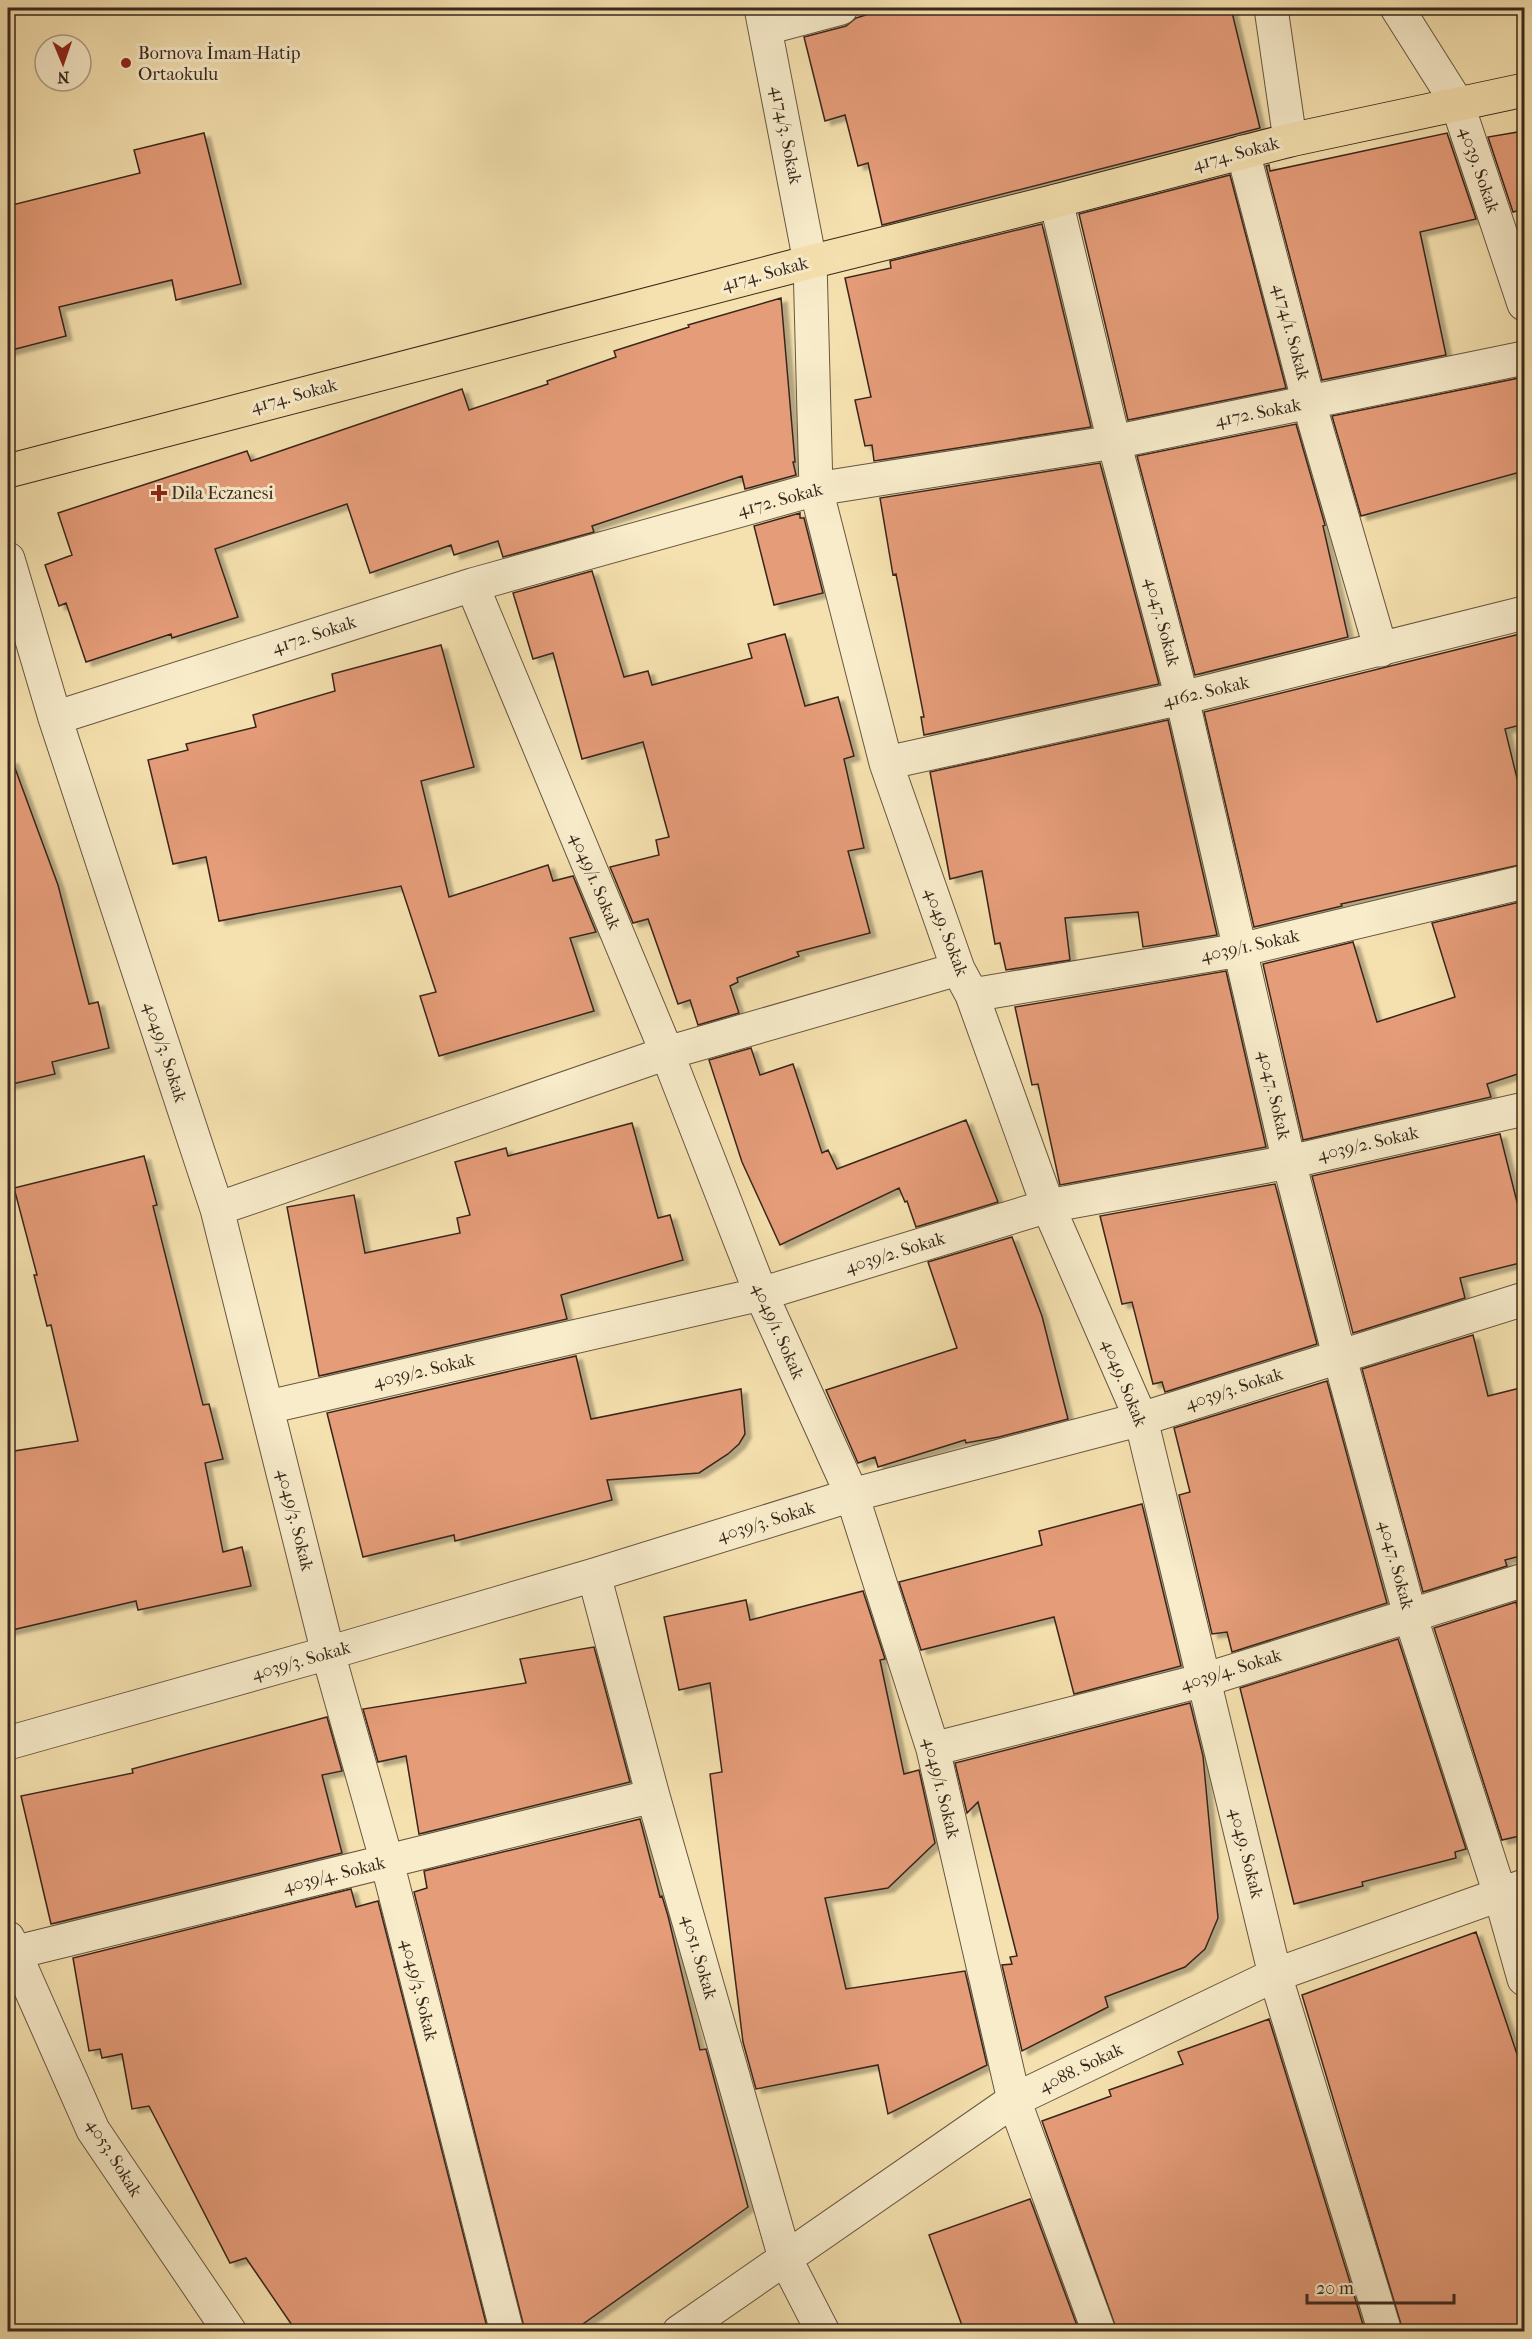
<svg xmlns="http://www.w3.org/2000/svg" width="1532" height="2339" viewBox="0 0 1532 2339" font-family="'IM FELL French Canon',serif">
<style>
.building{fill:#e59c79;stroke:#39271c;stroke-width:1.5;filter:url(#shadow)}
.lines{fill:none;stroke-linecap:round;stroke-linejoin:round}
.minor-casing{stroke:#685641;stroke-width:35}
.major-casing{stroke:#39271c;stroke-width:35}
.minor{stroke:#f8eccb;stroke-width:33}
.major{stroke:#f5e1af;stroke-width:33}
.poi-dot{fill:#8f2418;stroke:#f8eccb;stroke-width:2}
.labels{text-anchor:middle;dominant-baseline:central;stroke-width:6;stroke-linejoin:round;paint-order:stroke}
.poi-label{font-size:18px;fill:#39271c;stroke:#f8eccb;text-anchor:start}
.street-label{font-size:18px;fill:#39271c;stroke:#f8eccb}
</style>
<defs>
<filter id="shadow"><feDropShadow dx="6" dy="4" stdDeviation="1.5" flood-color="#0004"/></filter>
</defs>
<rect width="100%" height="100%" fill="#f5e1af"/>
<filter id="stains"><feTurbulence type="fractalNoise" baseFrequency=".00333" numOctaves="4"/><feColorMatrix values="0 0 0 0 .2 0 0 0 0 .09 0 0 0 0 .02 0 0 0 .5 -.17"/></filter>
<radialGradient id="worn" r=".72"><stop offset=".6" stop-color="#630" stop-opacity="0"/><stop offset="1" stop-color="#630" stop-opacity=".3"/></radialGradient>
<path class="building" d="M864 8H1231L1260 128 882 225 868 163 858 166 845 115 825 121 804 37 846 26 856 18 866 15Z
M1524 131V209L1513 212 1488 137Z
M204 133 241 284 176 300 172 280 59 307 66 336 8 351V206L140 173 134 150Z
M1447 133 1476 219 1420 232 1446 355 1322 380 1266 166 1269 165 1270 171Z
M1230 175 1286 388 1128 420 1079 214Z
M1042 224 1091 427 874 461 872 445 865 446 855 400 871 397 845 278 891 268 890 261Z
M781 298 795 462H793L796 475 745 489 742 476 592 526 594 532 503 557 498 541 454 555 451 545 370 573 347 504 215 549 238 617 172 638 171 634 86 662 66 603 59 606 45 565 72 555 58 513 247 451 251 461 462 389 469 410 548 384 547 381 616 357 614 351 689 327 688 325Z
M1524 377V471L1361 516 1332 416Z
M1296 424 1325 525 1323 526 1348 637 1195 675 1137 456Z
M1100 463 1159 684 924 735 921 717H924L896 574 893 575 880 498Z
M800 513V518H804L823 593 774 605 754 526Z
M592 571 624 677 648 671 652 685 752 658 748 644 785 634 805 706 838 697 854 756 844 759 864 848 848 851 870 933 797 952 799 956 737 978 738 982 730 986 739 1013 698 1025 690 1000 678 1004 648 919 633 923 610 867 659 855 656 840 669 837 643 742 582 759 553 653 533 659 513 593Z
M1524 633V724L1505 729 1524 807V864L1341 904 1342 906 1254 927 1204 712Z
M441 645 474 767 421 781 449 897 548 865 553 881 573 876 596 932 570 938 594 1011 439 1056 420 996 436 992 401 886 219 921 206 857 173 864 148 760 188 750 186 744 256 727 253 715 335 691 332 674Z
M1168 720 1217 935 1143 947 1138 912 1065 918 1070 960 1006 970 1000 943 995 944 982 871 950 879 930 772Z
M12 760 58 885 89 1004 98 1002 109 1048 52 1062 55 1074 8 1085V761Z
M1524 901V1072L1487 1084 1491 1097 1303 1140 1263 964 1353 942 1377 1022 1455 997 1432 923Z
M1226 971 1266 1147 1060 1185 1038 1084 1032 1085 1015 1007Z
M751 1048 760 1075 793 1064 822 1153 828 1150 837 1169 966 1120 998 1202 916 1227 907 1201 905 1202 899 1188 780 1245 742 1162 709 1060Z
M632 1123 658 1218 670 1215 683 1260 561 1295 567 1319 319 1376 287 1207 354 1195 365 1253 460 1233 457 1218 470 1215 455 1162 506 1148 508 1156Z
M1500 1134 1524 1230V1262L1460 1278 1465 1298 1353 1333 1312 1176Z
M144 1156 157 1205 153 1206 203 1405 209 1404 223 1459 205 1463 223 1552 242 1547 251 1586 138 1610 136 1601 8 1631V1452L78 1441 51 1325 47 1326 34 1275H37L14 1188Z
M1275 1184 1317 1344 1165 1392 1162 1382 1153 1384 1132 1302 1122 1304 1100 1216Z
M1012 1237 1042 1316 1068 1419 999 1437 966 1443 965 1440 878 1467 875 1457 858 1463 826 1390 957 1348 928 1262Z
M1473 1335 1488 1396 1524 1387V1555L1505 1560 1507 1566 1423 1592 1362 1369Z
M576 1356 591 1419 741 1389 745 1434 739 1444 728 1454 699 1473 607 1480 612 1500 455 1541 454 1535 363 1557 327 1413Z
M1327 1381 1387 1603 1232 1652 1227 1632 1212 1634 1179 1495 1190 1492 1174 1428Z
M1142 1504 1181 1666 1074 1694 1054 1617 921 1650 899 1582 1042 1545 1039 1531Z
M863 1591 885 1659 880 1660 904 1774 919 1770 935 1843 888 1888 825 1898 846 1989 965 1971 987 2065 888 2114 878 2065 756 2089 743 2042 710 1774 722 1772 710 1683 679 1690 664 1617 746 1600 750 1620Z
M1516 1602 1524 1637V1835L1502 1840 1434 1628Z
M1398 1639 1466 1849 1455 1852 1456 1858 1362 1882 1363 1886 1294 1904 1240 1688Z
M594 1647 630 1782 419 1834 406 1756 378 1762 363 1709 526 1683 520 1659Z
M1190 1703 1203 1756 1218 1918 1205 1949 1185 1967 1105 1997 1108 2007 1022 2051 1002 1965 1012 1964 1010 1957 1017 1956 978 1802 967 1813 955 1763Z
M327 1717 342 1771 322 1775 342 1853 51 1924 21 1796 133 1773 132 1769Z
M640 1819 660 1897 662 1896 668 1916 700 2050 706 2049 748 2207 573 2331H525L414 1892 427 1888 424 1871Z
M351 1889 356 1907 378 1901 488 2331H296L246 2258 230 2263 149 2106 132 2109 122 2054 102 2058 100 2049 89 2051 73 1958Z
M1476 1932 1524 2075V2331H1403L1302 1995Z
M1269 2019 1365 2331H1117L1042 2121 1111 2096 1109 2090 1183 2064 1178 2052Z
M1030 2199 1079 2331H964L929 2235Z"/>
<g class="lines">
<g class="minor-casing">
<path id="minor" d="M761 8 810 262 816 489 886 763 958 969 972 995 1048 1206 1141 1419 1275 1975 1385 2332
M1271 8 1290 140
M1397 8 1457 103 1524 304
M766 28 841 8
M1243 152 1309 403 1381 650
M1056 201 1114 442 1182 698 1289 1162 1339 1355 1410 1615 1500 1894 1524 1979
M8 559 55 718 217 1209 328 1653 387 1862 507 2332
M472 585 667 1053 761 1294 852 1495 933 1749 1014 2100 1099 2332
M55 718 472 585 816 489 1114 442 1524 358
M886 763 1182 698 1524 613
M972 995 1240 950 1524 882
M217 1209 667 1053 958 969
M268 1407 761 1294 1048 1206 1289 1162 1524 1109
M594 1575 653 1796 785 2258 823 2332
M8 1743 328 1653 594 1575 852 1495 1141 1419 1524 1299
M933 1749 1204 1680 1524 1580
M8 1938 93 2130 230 2332
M13 1953 653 1796
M679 2332 1014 2100 1275 1975 1524 1886"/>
</g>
<g class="major-casing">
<path id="major" d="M8 471 810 262 1056 201 1290 140 1524 90"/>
</g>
<use href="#minor" class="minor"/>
<use href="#major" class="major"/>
</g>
<g class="poi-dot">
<circle cx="126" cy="63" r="6"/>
<path d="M156 484h6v6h6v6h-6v6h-6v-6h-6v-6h6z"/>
</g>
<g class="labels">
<g class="poi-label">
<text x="138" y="53">Bornova İmam-Hatip<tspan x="138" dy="21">Ortaokulu</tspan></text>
<text x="171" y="493">Dila Eczanesi</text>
</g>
<g class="street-label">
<text transform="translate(786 135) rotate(79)">4174/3. Sokak</text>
<text transform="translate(1236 154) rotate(-15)">4174. Sokak</text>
<text transform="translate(1479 170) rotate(71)">4039. Sokak</text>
<text transform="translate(765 274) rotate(-15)">4174. Sokak</text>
<text transform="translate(1291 332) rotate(75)">4174/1. Sokak</text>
<text transform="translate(294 396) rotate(-15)">4174. Sokak</text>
<text transform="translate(1258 413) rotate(-11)">4172. Sokak</text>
<text transform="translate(780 500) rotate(-15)">4172. Sokak</text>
<text transform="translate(1162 622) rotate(75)">4047. Sokak</text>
<text transform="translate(314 635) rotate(-18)">4172. Sokak</text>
<text transform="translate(1206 692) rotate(-13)">4162. Sokak</text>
<text transform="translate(595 881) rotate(67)">4049/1. Sokak</text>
<text transform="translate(946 932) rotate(69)">4049. Sokak</text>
<text transform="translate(1250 946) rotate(-12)">4039/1. Sokak</text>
<text transform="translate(165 1052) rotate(72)">4049/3. Sokak</text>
<text transform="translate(1274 1095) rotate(77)">4047. Sokak</text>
<text transform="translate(1368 1144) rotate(-13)">4039/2. Sokak</text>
<text transform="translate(895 1253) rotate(-17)">4039/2. Sokak</text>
<text transform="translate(778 1331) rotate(66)">4049/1. Sokak</text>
<text transform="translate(424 1371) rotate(-13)">4039/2. Sokak</text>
<text transform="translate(1124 1383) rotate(68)">4049. Sokak</text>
<text transform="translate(1234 1389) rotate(-18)">4039/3. Sokak</text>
<text transform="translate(295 1520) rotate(76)">4049/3. Sokak</text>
<text transform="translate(766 1522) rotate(-17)">4039/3. Sokak</text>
<text transform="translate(1396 1565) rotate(75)">4047. Sokak</text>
<text transform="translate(301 1661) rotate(-16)">4039/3. Sokak</text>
<text transform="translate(1231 1670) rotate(-17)">4039/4. Sokak</text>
<text transform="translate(941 1788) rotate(76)">4049/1. Sokak</text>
<text transform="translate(1246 1853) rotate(76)">4049. Sokak</text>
<text transform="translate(334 1875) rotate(-14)">4039/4. Sokak</text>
<text transform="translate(699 1957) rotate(74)">4051. Sokak</text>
<text transform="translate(419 1990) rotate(76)">4049/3. Sokak</text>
<text transform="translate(1081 2068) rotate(-26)">4088. Sokak</text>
<text transform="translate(114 2158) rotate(58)">4053. Sokak</text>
</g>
</g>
<rect width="1532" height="2339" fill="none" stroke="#f5e1af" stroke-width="30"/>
<rect x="9" y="9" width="1514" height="2321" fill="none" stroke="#39271c" stroke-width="3"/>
<rect x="15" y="15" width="1502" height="2309" fill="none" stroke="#39271c" stroke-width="1.5"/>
<g transform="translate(63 63) rotate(178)"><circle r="28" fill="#f8eccb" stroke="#ac9d85" stroke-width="1.5"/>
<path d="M0-4.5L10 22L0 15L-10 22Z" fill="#8f2418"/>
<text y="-9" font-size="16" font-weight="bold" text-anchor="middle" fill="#39271c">N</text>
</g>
<path d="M1307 2294v9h147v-9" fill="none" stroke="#39271c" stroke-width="3"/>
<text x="1316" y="2294" font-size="18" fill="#39271c" stroke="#f8eccb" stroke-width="4.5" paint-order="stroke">20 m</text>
<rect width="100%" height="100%" filter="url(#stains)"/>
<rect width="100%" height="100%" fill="url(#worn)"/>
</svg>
